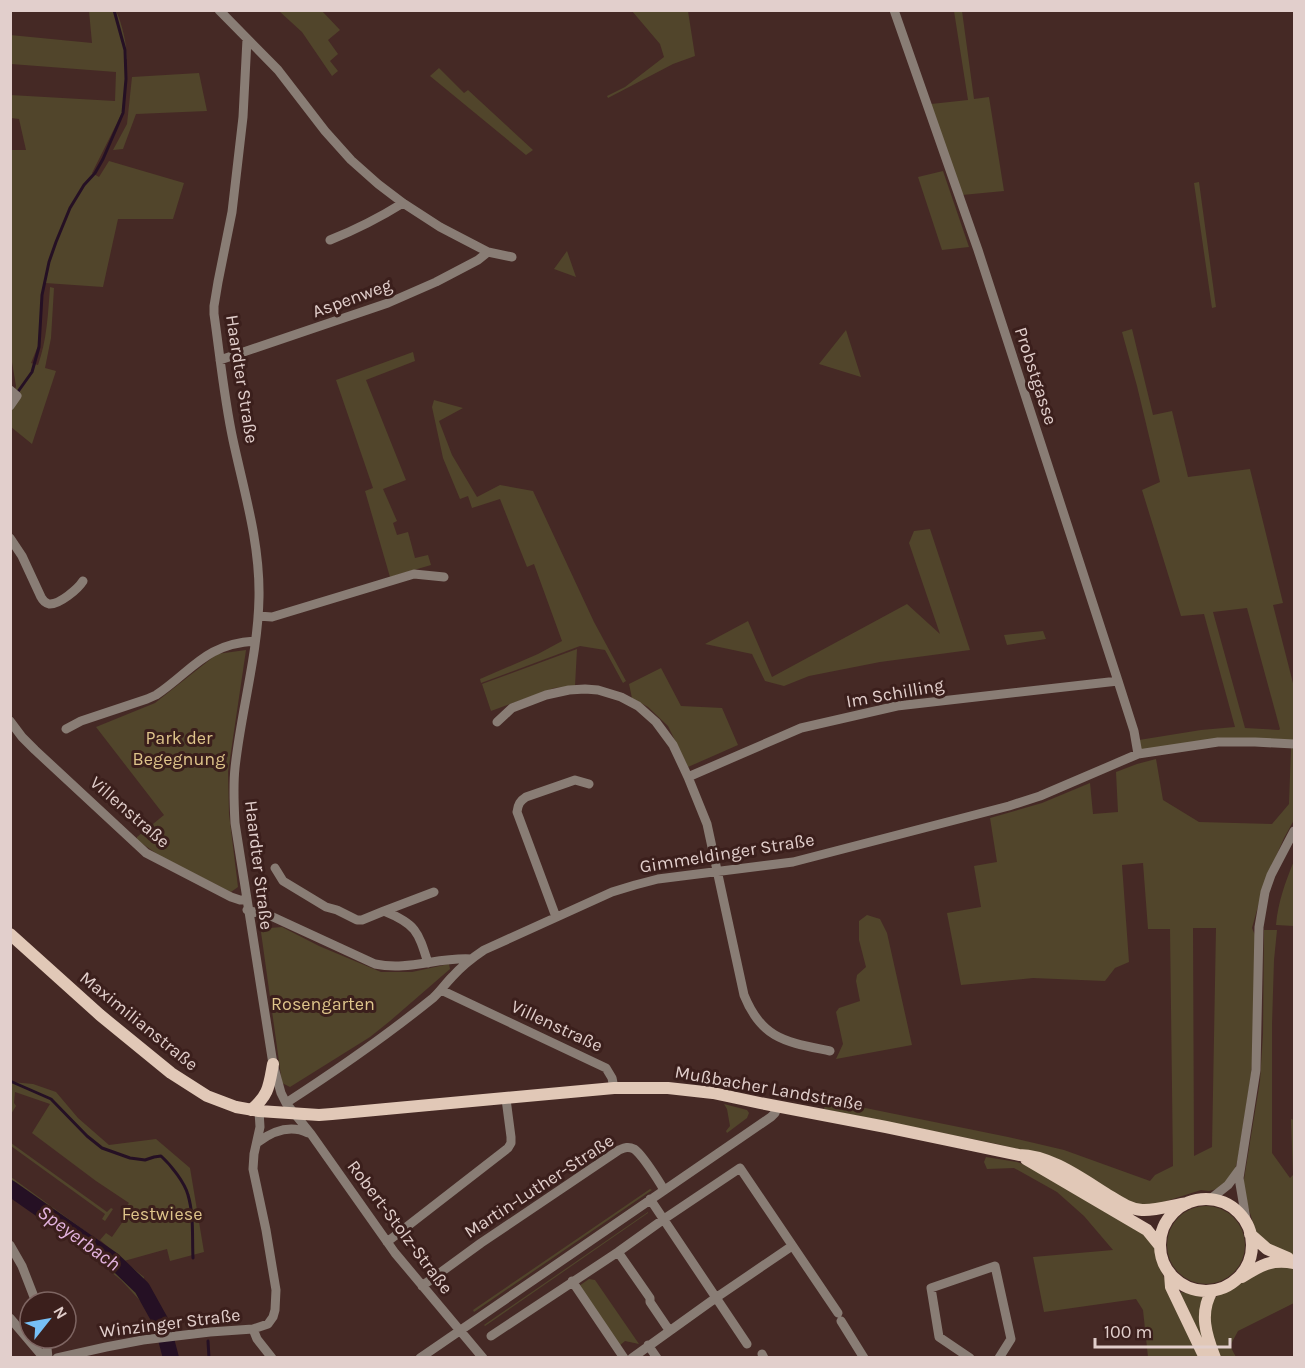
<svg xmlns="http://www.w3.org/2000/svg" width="1305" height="1368" viewBox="0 0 1305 1368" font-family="Karla,sans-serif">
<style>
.green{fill:#51452b;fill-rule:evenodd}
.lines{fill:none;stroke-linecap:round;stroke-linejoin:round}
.stream{stroke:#251024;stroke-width:3}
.river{stroke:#251024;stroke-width:16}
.minor{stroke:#897d75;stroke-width:9}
.major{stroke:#e1c8b7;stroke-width:12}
.labels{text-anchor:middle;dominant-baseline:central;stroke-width:6;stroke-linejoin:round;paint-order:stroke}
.street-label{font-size:18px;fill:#e2cfcc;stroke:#3b1f1c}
.park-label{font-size:18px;fill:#dfc58b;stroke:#3b1f1c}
.water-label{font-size:20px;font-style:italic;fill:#e2b2dd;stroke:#3b1f1c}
</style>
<rect width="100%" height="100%" fill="#452925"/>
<path class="green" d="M89 11H116C122 23 127 45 127 59H125L126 79 122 113 92 173 99 177 109 161 184 183 173 219H118L103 287 45 283 42 295 38 346 31 363 38 365C47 340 48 314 50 287L54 288 51 338 45 368 56 371 32 444 11 427V406L16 386 10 350 11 150H26L19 119 11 118 10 95 115 101 116 72 11 64 10 35 92 43Z
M279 11H322L340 30 328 40 338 54 330 61 338 71 332 76 302 32Z
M632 11H688L695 56 673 64 608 98 607 96 625 87 664 57 660 44Z
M954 11H962L974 99 989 97 1004 191 962 195 931 104 968 100Z
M439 68 464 93 468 90 533 150 526 155 430 76Z
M199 73 207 111 136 114 123 149 113 150 127 124 132 77Z
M943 171 969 247 942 250 918 177Z
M1199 182 1216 307 1212 308 1194 183Z
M567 251 576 277 554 269Z
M1132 329 1153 415 1172 411 1188 477 1250 469 1283 603 1273 605 1294 687V741L1141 750 1139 740 1201 730 1235 727 1204 614 1181 616 1142 490 1160 482 1137 386 1122 332ZM1247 608 1280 729 1279 730 1245 728 1213 612Z
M846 330 861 377 819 364Z
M413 352 415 361 366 380 406 480 383 489 397 521 393 523 397 535 408 532 415 558 428 555 431 565 390 577 365 491 373 488 336 380Z
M434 400 463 408 439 421 452 455 477 497 500 485 533 491 594 622 626 681 623 683 605 650 580 646 481 683 480 679 538 654 562 641 534 564 527 567 500 499 472 508 468 496 460 499 443 458 432 407Z
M930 529 970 650 880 662 809 676 784 686 765 681 752 654 705 644 748 621 772 677 907 604 940 634 909 543 914 531Z
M1043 631 1046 639 1007 645 1004 635Z
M577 649 575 686 554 688 491 711 482 684Z
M246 650 228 772 229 814 238 887 231 892 160 856 137 840V837L164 815 96 727 155 703 217 654Z
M661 668 681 706 722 708 738 745 688 767 668 726 648 707 632 698 629 684Z
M1291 748 1294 749V820L1284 838 1265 881 1252 928 1255 935 1254 1042 1251 1075 1238 1158 1234 1173 1224 1185 1217 1189 1209 1191 1201 1190 1154 1205 1135 1206 1037 1154 997 1144 824 1109 826 1100 1008 1137 1064 1150 1150 1181 1155 1175 1173 1166 1170 929H1148L1143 863 1122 865 1129 962 1115 968 1105 981 1033 978 961 985 947 913 981 907 974 866 997 862 990 818 1042 803 1090 783 1093 814 1118 812 1116 772 1137 764 1156 759 1163 800 1199 822 1272 824 1289 804ZM1193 928H1216L1212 1147 1194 1156Z
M1294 861V926L1276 925C1278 902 1285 883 1294 861Z
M867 915 880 919 887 933 912 1045 836 1059 843 1044 836 1012 839 1008 860 1001 856 981 857 975 866 967 859 940V921Z
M282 927 319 946 381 972H412L449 964 450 969 390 1021 370 1037 290 1087 282 1083 261 932 270 928Z
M1264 930H1277L1274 960 1272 1024V1153L1290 1178 1293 1175 1291 1119 1294 1120V1257L1271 1247 1257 1236 1244 1193V1179L1260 1081 1263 1034Z
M11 1082 33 1084 56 1092 78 1118 109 1145 156 1139 190 1168 204 1252 170 1261 167 1249 124 1261 144 1277 142 1291 160 1327 156 1329 144 1305 121 1280 11 1192V1177L114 1252 100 1240 106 1233 112 1237 126 1217 121 1213 129 1203 96 1181 32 1133 50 1104 15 1092 14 1103 16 1106 11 1114Z
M724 1104 747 1110 749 1113 747 1118 727 1133 726 1131 730 1126 727 1109Z
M11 1143 107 1212 111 1208 113 1209 105 1221 102 1219 105 1214 11 1146Z
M986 1157 1017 1162 1029 1166 1143 1230 1156 1246V1255L1161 1271 1203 1357H1148L1143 1310 1136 1299 1044 1312 1033 1257 1113 1250 1084 1216 1057 1192 1014 1168 987 1169 984 1162Z
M650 1189 652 1190 474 1312 473 1310Z
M1167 1245a39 39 0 1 1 78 0a39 39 0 1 1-78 0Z
M648 1212V1213L485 1326 484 1325Z
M1268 1265 1294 1268V1303L1238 1331 1230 1346 1236 1357H1217L1207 1311 1211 1302 1217 1296 1228 1291Z
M589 1279 595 1280 639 1344 625 1341 619 1346 579 1286Z
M1181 1292C1184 1292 1200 1296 1205 1298V1347L1180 1294Z"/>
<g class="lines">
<path class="stream" d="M17 393 32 372 39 347 42 295 49 262 56 242 70 208 84 185 95 173 103 159 123 113 126 79 125 50 114 10
M10 1081 51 1099 87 1136 102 1148 130 1158 145 1160 154 1157 161 1156C171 1165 185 1183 188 1195 194 1215 192 1237 193 1258
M208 1341 209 1358"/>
<path class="river" d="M10 1188 113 1260 142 1288 162 1324 171 1358"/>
<path class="minor" d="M219 10 278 70 325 131 351 160 378 184 403 203 440 227 488 252 512 257
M894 10 978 250 1118 681 1134 731 1138 754
M247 39 243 117 232 212 218 282 214 306V314C220 356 224 398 233 440 244 491 260 543 259 597 258 655 241 711 235 768 233 786 234 804 235 823L273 1064 281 1093 286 1103 311 1134 395 1253 483 1358
M330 240C355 230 379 218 403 203
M220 360 388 303 436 282 478 260 488 252
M10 390 17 396 10 406
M10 538 22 556 41 597C43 601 45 603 49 604 59 605 78 589 83 581
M258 616 272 617 414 574 444 577
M10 721 22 737 35 750 146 853 231 897 240 900H246
M497 722 512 708 546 695 569 690 585 689 598 690 621 697 638 706 656 722 673 745 688 777 707 824 744 995C762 1040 787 1042 830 1051
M66 729 81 721 147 699 156 695C193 670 205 644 255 641
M688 777 801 728 897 706 1118 681
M275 868 283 881 326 907 337 910 357 920H362L384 911C416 924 418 931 428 963
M247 910 273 917 375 964C409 971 437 957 471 959
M384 911 434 892
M556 917 517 812C518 804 520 801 526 797L575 780 589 784
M441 990 606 1068 612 1078 614 1088
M286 1103C337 1070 386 1036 433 998 440 992 445 984 452 977 461 967 472 958 484 950L612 892 635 885 658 879 793 862 1009 806 1040 796 1138 754 1218 742H1255L1294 744
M258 1142C273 1131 290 1124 308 1133
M650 1199 747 1344
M1209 1200 1228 1185 1239 1170
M1247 1225 1239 1178 1256 1070 1259 927 1265 892 1271 875 1294 831
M387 1242 508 1148 511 1143V1137L506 1099
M10 1245 22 1266 36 1302
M618 1252 650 1298V1302L669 1330
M572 1281 624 1358
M422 1286 481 1243 619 1150C624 1148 628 1146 634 1149 641 1153 659 1181 664 1190
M10 1318 44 1358
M841 1321 864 1358
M253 1329 257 1339 272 1358
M491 1336 618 1252 664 1219 740 1168 838 1313
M46 1338 48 1358
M648 1345 657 1358
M762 1354 764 1358
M57 1358 106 1347 143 1340 210 1332 253 1329 268 1324 273 1317 275 1310 276 1290 266 1230 253 1169 254 1154 260 1127 259 1111
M420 1358 771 1117 775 1113 778 1106
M632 1358 717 1297 792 1246
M970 1358 939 1337 931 1288 995 1266 1011 1339 999 1358"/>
<path class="major" d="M10 934 100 1015 171 1073 207 1096 236 1107 259 1111 319 1115 332 1114 614 1088H668L713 1093 760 1103 886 1127 1019 1155C1050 1155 1082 1179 1108 1195 1118 1201 1129 1209 1142 1210 1155 1211 1174 1205 1188 1203
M251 1110C269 1095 269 1086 273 1064
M1026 1159 1147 1230 1160 1246
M1160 1245a46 46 0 1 1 92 0a46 46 0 1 1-92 0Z
M1250 1234 1267 1249 1288 1258
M1170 1274 1171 1287 1205 1358
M1242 1277C1261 1265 1271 1259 1294 1263
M1212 1291C1199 1313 1206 1335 1215 1358"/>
</g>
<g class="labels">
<g class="street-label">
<text transform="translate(352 298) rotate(-20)">Aspenweg</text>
<text transform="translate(1036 376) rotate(72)">Probstgasse</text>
<text transform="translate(242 379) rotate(81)">Haardter Straße</text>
<text transform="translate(895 693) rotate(-10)">Im Schilling</text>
<text transform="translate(130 812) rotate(41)">Villenstraße</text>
<text transform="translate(727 853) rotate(-9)">Gimmeldinger Straße</text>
<text transform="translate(259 865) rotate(83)">Haardter Straße</text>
<text transform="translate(139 1021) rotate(39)">Maximilianstraße</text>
<text transform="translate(557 1026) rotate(25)">Villenstraße</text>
<text transform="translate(769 1088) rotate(10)">Mußbacher Landstraße</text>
<text transform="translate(539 1186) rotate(-33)">Martin-Luther-Straße</text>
<text transform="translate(400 1227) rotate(53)">Robert-Stolz-Straße</text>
<text transform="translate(170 1323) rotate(-7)">Winzinger Straße</text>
</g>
<g class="park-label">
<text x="179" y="738">Park der<tspan x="179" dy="21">Begegnung</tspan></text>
<text x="323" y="1004">Rosengarten</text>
<text x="162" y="1214">Festwiese</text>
</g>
<g class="water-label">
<text transform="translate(79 1238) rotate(36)">Speyerbach</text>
</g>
</g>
<rect width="1305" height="1368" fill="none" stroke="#e2cfcc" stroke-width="24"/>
<g transform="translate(48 1320) rotate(59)"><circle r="28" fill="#3b1f1c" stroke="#7e6562" stroke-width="1.5"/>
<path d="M0-4.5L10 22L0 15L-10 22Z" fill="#76c0f7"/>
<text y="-9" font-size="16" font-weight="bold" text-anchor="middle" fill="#e2cfcc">N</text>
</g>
<path d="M1095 1338v9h135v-9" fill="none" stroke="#e2cfcc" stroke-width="3"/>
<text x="1104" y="1338" font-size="18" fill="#e2cfcc" stroke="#3b1f1c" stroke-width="4.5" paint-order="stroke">100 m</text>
</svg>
